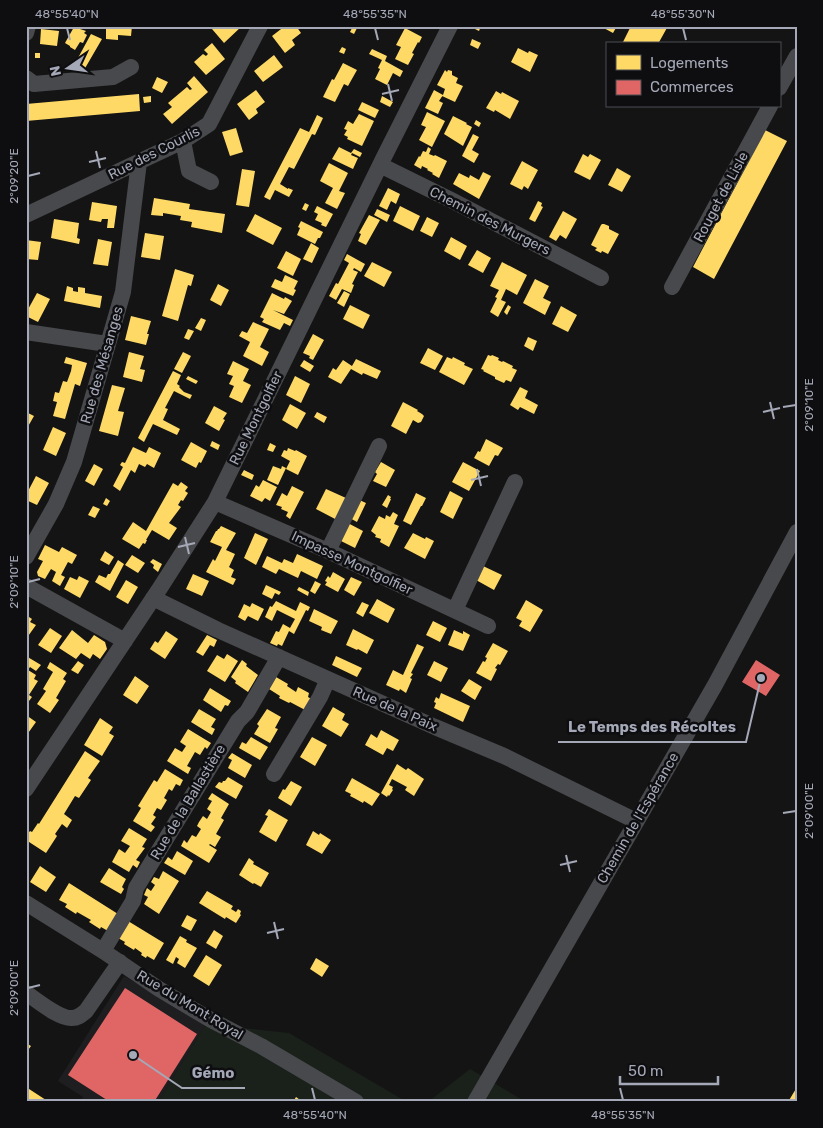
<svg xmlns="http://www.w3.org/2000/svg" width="823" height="1128" viewBox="0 0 823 1128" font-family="Rubik,sans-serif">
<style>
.built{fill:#1e1e20}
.green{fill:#1a211b}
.homes{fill:#ffd966}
.shops{fill:#e06666}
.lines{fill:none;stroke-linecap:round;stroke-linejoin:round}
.minor{stroke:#48494d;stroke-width:16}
.ticks{fill:none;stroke:#a4a8b7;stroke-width:2}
.labels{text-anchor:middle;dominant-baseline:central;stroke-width:5;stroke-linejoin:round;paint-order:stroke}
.street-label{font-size:14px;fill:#a4a8b7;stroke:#0e0e10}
.leader{fill:none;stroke:#a4a8b7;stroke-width:2}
.callout-dot{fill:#a4a8b7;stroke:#0e0e10;stroke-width:2}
.callout-label{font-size:15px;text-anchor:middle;font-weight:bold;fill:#a4a8b7;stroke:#0e0e10;stroke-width:5;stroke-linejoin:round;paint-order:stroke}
.neatline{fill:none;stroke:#a4a8b7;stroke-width:2}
.ticks-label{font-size:12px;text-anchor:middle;fill:#a4a8b7}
</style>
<rect width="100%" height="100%" fill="#141414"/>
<path class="built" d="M124 976 206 1024 158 1102H80L83 1097 58 1081Z"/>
<path class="green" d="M206 1024 289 1033 407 1102H158Z
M470 1069 526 1102H428Z"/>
<path class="homes" d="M106 26H132L131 36 118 35V40L106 39Z
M215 26H242L224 43 212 29Z
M285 26H296L301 33 292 40 295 45 285 53 272 36Z
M353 26H358L354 34 350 32Z
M469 26H481L479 31Z
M600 26H617L613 33Z
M631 26H668L658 44H622Z
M74 27 86 31 84 33 87 35 83 43 80 42 75 50 70 47V46L65 43Z
M405 28 422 37 419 43 418 42 412 53 414 54 408 65 395 59 401 47 396 45Z
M41 29 59 31 57 46 40 44Z
M91 34 102 39 84 70 72 69Z
M472 39 481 43 478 49 470 45Z
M212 43 225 59 206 75 194 62 203 54 206 56 208 54 204 50Z
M342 47 346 49 344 54 339 52Z
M518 48 528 53 529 51 538 55 530 72 511 62Z
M372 49 387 56 385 61 403 71 400 77 393 73 387 85 375 79 380 69 378 68 382 60 369 54Z
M35 53H40V58H35Z
M274 55 283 67 263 82 254 71Z
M343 63 357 70 348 86 344 84 335 102 323 97 332 79 334 80Z
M445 70 447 72 448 70 452 71V75L458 78 456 83 463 86 455 102 442 96 443 95 439 101 443 103 438 114 425 108 434 90 443 95 445 89 437 85Z
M194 76 208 92 172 124 163 114 172 107 168 103 187 87 190 90 192 89 187 83Z
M157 77 168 82 162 93 152 88Z
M256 90 265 102 256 109 258 113 249 120 237 104Z
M496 91 501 94 502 92 519 101 510 119 495 110 494 112 486 108Z
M139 94 140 111 26 121V104Z
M151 96V102L144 103 143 97Z
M382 96 393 102 390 107 380 102Z
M362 102 379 110 375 118 358 110Z
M427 112 445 121 432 147 419 140 426 127 421 125Z
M359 114 374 121 362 146 347 139 348 137 344 135 347 130 344 129 348 121 353 124Z
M317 115 323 118 315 135 312 134 294 169 289 167 280 184 288 189V188L293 190 289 197 275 190 270 200 264 197 300 128 309 132Z
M453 116 467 123 466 124 472 127 463 146 444 134Z
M476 120 481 123 479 127 474 124Z
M236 128 243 152 230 156 222 132Z
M765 130 787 141 714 279 693 267Z
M473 134 479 137 472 150 479 154 474 163 462 156Z
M339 147 351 153 354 149 362 153 360 157 352 153 351 155 358 158 353 169 332 159Z
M428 147 431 149 429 154 434 156 435 155 447 161 439 178 432 174 433 173 427 170 428 169 422 166 421 169 414 165 419 156 420 157 423 151 426 152Z
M583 154 588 157 590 154 601 160 590 180 574 172Z
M522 161 538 170 528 189 524 186 522 190 510 184Z
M329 163 348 173 339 191 345 193 337 209 325 203 333 188 320 181Z
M617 168 631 176 622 192 608 185Z
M242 169 255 171 249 207 236 205Z
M483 172 491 176 479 199 453 184 459 173 469 178 470 175 479 180Z
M388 188 400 194 396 204 391 201 387 210 379 206Z
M154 198 190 204 189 209 225 214 222 233 191 227 192 222 180 220 181 216 163 213V216L151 215Z
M538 201 542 203 541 206 543 207 535 222 529 219Z
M92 202 117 206 114 228H107L108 219H102L101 222 89 220Z
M305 203 309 205 306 211 302 209Z
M317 206 333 214 326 227 321 225 322 223 315 220 318 214 314 212Z
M400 206 420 216 413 231 393 221Z
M377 209 390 215 387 222 374 215Z
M563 211 577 219 566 239 560 235 556 241 549 237Z
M255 214 282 228 273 245 246 231Z
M369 215 380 220 366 245 358 241 361 234 359 233Z
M427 217 439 223 432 237 420 231Z
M54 219 79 223 77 238 80 239 79 244 51 238Z
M301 221 323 232 320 238H318L315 244 297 235 300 228 298 227Z
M602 224H604L609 226V229L619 234 608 254 602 251 601 253 595 250 597 248 591 245 601 225Z
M145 233 164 236 160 260 141 257Z
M451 237 467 246 460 260 444 251Z
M98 239 112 242 108 266 93 264Z
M26 240 41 242 38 260 26 259Z
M311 243 319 248 312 263 303 259Z
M477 250 491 258 483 273 468 265Z
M286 251 301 259 293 276 277 268Z
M347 254 365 264 361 272 354 268 353 270 358 272 352 284 354 285 351 293 342 289 336 300 329 296 336 283 338 284 349 263 344 260Z
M372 262 392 272 384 287 364 276Z
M502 262 527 275 517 295 506 289 501 300 506 302 498 317 490 312 497 298 495 297 499 290 490 286Z
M175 269 194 275 191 286 188 285 178 321 162 316Z
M285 275 298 281 294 289 296 290 293 296 271 287 275 279 282 282Z
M535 279 549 286 543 298 551 302 545 315 523 303Z
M218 284 229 290 221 306 210 300Z
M67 286 73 288V291L78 292V287L85 288V293L102 296 100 308 64 301Z
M344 291 350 294 344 307 337 303Z
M37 293 50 299 38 322 26 316V313Z
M272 293 284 299 285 297 292 301 284 314 273 310 293 320 290 326 284 323 280 330 262 322 264 319 260 317Z
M350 305 370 315 363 329 343 319Z
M508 305 511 307 507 315 504 312Z
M561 306 577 315 568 332 552 324Z
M131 316 151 321 147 334H149L146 345 125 340Z
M201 318 206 320 201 331 195 328Z
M253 322 269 329 260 347 269 352 262 366 243 356 250 342 239 336 242 331 247 333Z
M188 329 194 331 189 340 184 338Z
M313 334 324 340 313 360 309 358 310 356 303 353Z
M528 337 537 341 533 351 524 346Z
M428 348 443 356 435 370 420 363Z
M129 352 144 356 140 369 145 370 142 382 123 377Z
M183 352 191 356 182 373 174 369Z
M488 355 491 356 492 355 499 358 498 360 502 362 503 361 513 366 512 368 517 370 511 382 506 380 504 383 495 379V377L483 371 484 370 481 369Z
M66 357 87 363 80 386 75 384 65 419 53 416 57 402 53 401 55 392 59 393 63 381 67 382 71 371 72 365 64 363Z
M447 357 452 359 453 357 465 363 464 365 473 369 464 385 439 372Z
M356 359 381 371 377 379 363 373 362 375 351 369 341 384 328 377 333 368 336 370 343 360 352 366Z
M304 360 314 366 310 372 300 366Z
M233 361 249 369 243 381 251 385 242 403 229 397 234 386 229 384 233 376 227 374Z
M173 371 181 375 177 384 180 386 179 387 184 392 192 395 190 399 174 391 165 408 168 409 163 420 180 429 177 435 153 424 144 442 138 438Z
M188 376 198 381 196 384 186 379Z
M295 376 310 384 301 403 286 395Z
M112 385 125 388 118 411 124 412 118 436 99 431Z
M520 387 528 391 525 398 538 405 534 414 520 407 518 410 510 405Z
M403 402 418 410 417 411 422 414 424 416 421 422 418 423 413 420 406 434 391 426Z
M290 404 306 413 297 429 282 420Z
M214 406 227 413 223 419 225 420 219 431 205 423Z
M26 412 34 416 26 430Z
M317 412 327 417 324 423 314 417Z
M53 427 66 433 56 456 43 450Z
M486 439 503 448 498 456 495 455 489 466 474 458 478 451 480 452Z
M212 441 220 445 218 450 210 446Z
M191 442 207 451 201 463 199 462 196 468 181 460Z
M270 443 276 446 273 452 267 450Z
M133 447 146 453 149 447 161 453 154 468 147 464 145 467 139 464 135 473 131 470 120 491 113 486 123 467 120 465 122 462 125 463Z
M288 448 295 451 296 450 307 456 298 475 286 469 290 461 281 456 284 450 287 451Z
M381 462 395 470 386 487 373 481 377 474 375 472Z
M463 462 480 471 469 491 452 482Z
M94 464 103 469 94 486 85 481Z
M273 466 281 469 282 466 286 468 278 485 267 480Z
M244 470 254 475 252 480 241 475Z
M36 476 49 483 37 505 26 500V495Z
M263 480 277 487 270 501 265 498 262 502 250 496 256 485 259 487Z
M181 482 188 487 185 491 188 493 183 501 181 500 178 505 181 507 169 523 177 528 169 540 152 530 146 540H147L145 544 143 543 139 549 122 539 133 522 146 531 173 483 178 486Z
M292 486 304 492 290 519 286 516 288 512 281 509 282 507 276 505 282 493 287 496Z
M326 489 346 498 337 520 316 509Z
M450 491 463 498 453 519 440 512Z
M416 493 426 498 422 506H421L411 525 403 521Z
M388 495 391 497 390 499H391L387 508 382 505Z
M106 498 110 501 107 506 103 504Z
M355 498 366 503 357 522 346 516Z
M93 506 100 509 95 518 88 515Z
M393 512 398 515 394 524 399 526 389 547 380 542 381 539 375 537 376 535 371 531 379 516 385 519 386 515 390 517Z
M344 521 363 531 355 548 335 538Z
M221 526 236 533 226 550 235 554 229 567 234 570 231 577 236 579 233 585 206 572 213 559 215 561 222 547 210 542 216 531H217L218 529H219Z
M255 533 268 539 256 565 244 558Z
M413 533 425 539 426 537 434 541 425 559 404 548Z
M45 545 59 552 62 547 77 555 72 564 68 562 61 575 65 577 60 586 52 581 56 572 51 569 45 579 38 576 37 572 43 561 38 559Z
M105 551 114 557 109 565 100 560Z
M297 554 323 566 317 579 301 571 298 578 279 569 276 574 262 567 267 556 282 563 284 559 293 563Z
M132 555 145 563 138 573 125 565Z
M153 559 162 564 158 572 153 568 154 565 150 562Z
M118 560 124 564 110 591 95 582 99 575 106 578 108 574H110Z
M483 566 502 575 494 590 476 580Z
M333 572 345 579 338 592 325 585 327 582 325 581 328 576 330 578Z
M193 574 209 581 202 596 186 589Z
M79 576 89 581 80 598 64 589 70 577 77 580Z
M351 577 362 582 354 596 344 590Z
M126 580 138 587 128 604 116 597Z
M315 581 321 584 315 594 310 591Z
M266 585 281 592 279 595 275 593 272 599 262 594Z
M299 587 309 592 308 596 297 590Z
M377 599 395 609 388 623 369 613Z
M526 600 543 610 530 632 519 626 522 621 516 618Z
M276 601 296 611 300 602 310 607 308 611 306 610 294 634 289 631 282 646 278 644 277 646 270 643 276 631 279 632 283 624 290 628 295 619 277 610 272 621 265 617 270 606 272 607Z
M362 602 369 605 363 617 356 613Z
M252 603 264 609 258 621 248 616 245 621 238 617 244 604 250 607Z
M314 609 338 621 331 634 321 630 322 627 309 621Z
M26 615 32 619 30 622 36 625 26 639Z
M433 621 447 628 440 642 426 635Z
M50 628 62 636 51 653 38 645Z
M353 629 374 640 367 654 358 649 357 650 346 645Z
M72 630 88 643 94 635 105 642 107 649 100 659 93 654 90 659 81 653 76 659 59 648Z
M454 630 463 634V631L470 635 463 651 448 645Z
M166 631 178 639 165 659 150 649 155 641 158 643Z
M207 635 217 640 214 647 210 645 203 656 196 652Z
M493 643 508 651 500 665 498 664 495 668 497 669 491 681 476 673 483 661 485 662 487 658 485 657Z
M417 644 424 647 411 673 413 674 410 678 412 679 406 693 400 689 399 691 386 685 393 670 403 675Z
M227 654 238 661 225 682 207 671 217 655 224 659Z
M26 656 41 665 36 671 30 667 28 670 36 675 34 679 38 681 29 695 32 697 26 705Z
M336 656 362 668 357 677 332 665Z
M242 660 247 664 246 666 258 675 248 692 235 683 236 681 231 677Z
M78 661 84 665 78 674 71 670Z
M434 661 448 668 441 682 427 675Z
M50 662 67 673 63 679 66 681 56 698 59 700 50 713 37 704 46 691 43 689 53 672 47 668Z
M135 676 149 686 137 704 123 695Z
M276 677 288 684 287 686 296 692 298 687 309 693 308 697 313 700 307 711 290 702 289 703 279 698 280 696 269 689Z
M469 679 482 687 475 700 461 691Z
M210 688 231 701 228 706 225 705 221 712 203 700Z
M441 693 470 706 463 722 434 708 436 703 434 702 436 697 439 699Z
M333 707 345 714 342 720 349 724 341 737 322 726Z
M199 709 216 719 211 727 215 729 212 735 191 722Z
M267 709 281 717 275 728 278 729 270 743 254 734 259 726 257 724Z
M26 715 36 722 26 736Z
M100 718 113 727 109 733 114 736 102 756 84 745Z
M188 729 211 743 207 749 205 747 200 755 195 752 187 766 191 768 188 774 167 761 175 748 182 752 186 746 180 742Z
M381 730 399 740 393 751 387 748 383 755 365 745 371 734 377 738Z
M251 737 268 747 260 760 239 748 242 742 246 744Z
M312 737 327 745 315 766 300 757Z
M85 751 100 761 88 778 91 780 79 798 75 796 64 814 72 820 67 828 62 824 55 834 57 836 46 853 26 840V836L30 831 32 832 38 823 39 824Z
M232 753 252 765 245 778 228 768 232 760 228 758Z
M397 764 406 770 408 768 424 779 414 796 405 790 407 787 392 779 389 785 393 787 392 789 393 790 389 796 388 795 387 797 381 793Z
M165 769 183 780 180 786 176 784 172 791 169 789 164 798 167 800 161 810 157 808 153 815 156 817 151 824 155 827 151 832 133 821 141 808 138 806 154 780 157 782Z
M228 777 243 786 236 799 215 787 219 782 222 783 223 781H225Z
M352 778 380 794 372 806 364 801 363 803 354 798 350 796 351 794 345 791Z
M291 781 302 787 291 806 278 798 283 789 285 790Z
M212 793 229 804 221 818 224 820 216 834 221 837 215 847 210 844 209 845 217 850 209 863 181 846 184 840 187 843 192 835 196 837 201 829 197 826 199 822 203 816 207 819 211 812 207 809 212 801 208 799Z
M269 809 288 820 276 842 259 832 268 816 265 815Z
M129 828 147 839 142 847 145 848 136 860 140 862 137 868 133 865 129 872 112 862 119 849 125 853 130 846 121 841Z
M313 831 319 835 320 833 331 840 322 854 306 845Z
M177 851 193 861 185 875 164 863 168 857 172 860Z
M249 858 254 862 253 864 269 873 261 887 254 883 253 884 239 875Z
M40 866 56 877 46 892 30 882Z
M109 868 126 879 122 887 124 889 121 894 100 882Z
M163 871 179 881 159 914 144 904 148 897 144 895 147 888 151 891 155 885 151 882 154 877 159 879Z
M69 883 118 914 108 931 101 927 100 929 89 922 91 920 77 912 76 914 65 907 67 904 59 900Z
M207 891 233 906 231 909 236 912 238 909 241 911 240 914 241 915 236 923 226 917 225 919 199 903Z
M187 915 197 920 191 931 181 926Z
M128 921 164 943 154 960 147 956 146 958 141 955 142 953 135 948 134 950 124 944 125 942 118 938Z
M214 930 223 936 216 949 206 943Z
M180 936 187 940 186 942 197 948 185 968 177 963 179 959 176 957 173 964 166 960Z
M206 955 222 965 209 986 193 976Z
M316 958 329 966 322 977 310 969Z
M26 1043 31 1046 26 1053Z
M26 1087 49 1102H26Z
M797 1087V1102H788Z
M296 1097 303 1102H293Z"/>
<path class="shops" d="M756 660 780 675 766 696 742 682Z
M125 988 197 1034 154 1102H110L68 1075Z"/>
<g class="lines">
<path class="minor" d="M26 33 28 26
M26 78 34 84 113 77 131 67
M779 88 797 56
M183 141 189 171 211 182
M380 165 453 201 601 278
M26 215 183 141 209 124 260 26
M672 287 770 106
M26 332 107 344
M215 502 328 551 488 626
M328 551 379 446
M26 557 56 504 74 462 123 292 139 162
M26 586 125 641
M153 598 218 630 435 727 504 756 636 821
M455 610 515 482
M274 774 320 697 328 679
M26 789 160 588 215 502 384 157 450 26
M26 903 103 951 159 989 211 1020 261 1046 356 1102
M103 951 133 901 136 888 238 721 247 712 279 657
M26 993C37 1000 59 1019 72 1018 78 1018 81 1015 86 1011L120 962
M475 1102 715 685 797 532"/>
</g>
<path class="ticks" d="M67 28 70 40M375 28 378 40M683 28 686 40M388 84 392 101M382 94 399 90M96 151 100 168M89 162 106 158M28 176 40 173M770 402 774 419M783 407 796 405M763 412 780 408M477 469 481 486M471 480 488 476M185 537 189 554M178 547 195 543M28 582 40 579M783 813 796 811M566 855 570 872M560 865 577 861M274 922 278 939M267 933 284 929M28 988 40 985M312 1088 315 1100M620 1088 623 1100"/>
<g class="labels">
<g class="street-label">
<text transform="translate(154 153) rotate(-27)">Rue des Courlis</text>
<text transform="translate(721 197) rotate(-62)">Rouget de Lisle</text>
<text transform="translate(490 221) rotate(27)">Chemin des Murgers</text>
<text transform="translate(102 365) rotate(-74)">Rue des Mésanges</text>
<text transform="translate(256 418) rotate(-64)">Rue Montgolfier</text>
<text transform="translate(352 563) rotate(25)">Impasse Montgolfier</text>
<text transform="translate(395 709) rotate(24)">Rue de la Paix</text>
<text transform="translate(188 802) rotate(-59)">Rue de la Ballastière</text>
<text transform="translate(638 818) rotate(-60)">Chemin de l'Espérance</text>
<text transform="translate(190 1005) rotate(31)">Rue du Mont Royal</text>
</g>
</g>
<path class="leader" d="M761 678L746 742H558M133 1055L182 1088H245"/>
<g class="callout-dot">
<circle cx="761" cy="678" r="5"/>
<circle cx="133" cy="1055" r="5"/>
</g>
<g class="callout-label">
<text x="652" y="732">Le Temps des Récoltes</text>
<text x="213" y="1078">Gémo</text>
</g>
<rect width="823" height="1128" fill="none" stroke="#0e0e10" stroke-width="55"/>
<rect x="606" y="42" width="175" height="65" fill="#0e0e10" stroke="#4a4c53"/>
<rect x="616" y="55" width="25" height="15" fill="#ffd966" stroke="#4a4c53"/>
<text x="650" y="68" font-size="15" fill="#a4a8b7">Logements</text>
<rect x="616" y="80" width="25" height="15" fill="#e06666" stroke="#4a4c53"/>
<text x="650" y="92" font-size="15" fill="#a4a8b7">Commerces</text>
<g transform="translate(68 68) rotate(257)" stroke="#0e0e10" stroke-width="4" paint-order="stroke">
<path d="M0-4L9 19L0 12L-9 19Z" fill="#a4a8b7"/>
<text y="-8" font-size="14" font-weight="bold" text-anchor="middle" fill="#a4a8b7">N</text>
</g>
<path d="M620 1076v8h98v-8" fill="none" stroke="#a4a8b7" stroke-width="2.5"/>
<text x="628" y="1076" font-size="15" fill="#a4a8b7" stroke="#0e0e10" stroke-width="4" paint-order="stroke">50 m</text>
<rect x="28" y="28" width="768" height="1072" class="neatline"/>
<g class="ticks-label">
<text x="67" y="18">48°55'40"N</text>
<text x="375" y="18">48°55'35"N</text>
<text x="683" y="18">48°55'30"N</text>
<text transform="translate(14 176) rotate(-90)" y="4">2°09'20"E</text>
<text transform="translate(809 405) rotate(-90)" y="4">2°09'10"E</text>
<text transform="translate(14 582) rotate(-90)" y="4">2°09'10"E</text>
<text transform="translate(809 811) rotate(-90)" y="4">2°09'00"E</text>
<text transform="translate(14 988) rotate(-90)" y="4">2°09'00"E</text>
<text x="315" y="1119">48°55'40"N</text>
<text x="623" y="1119">48°55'35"N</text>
</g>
</svg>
